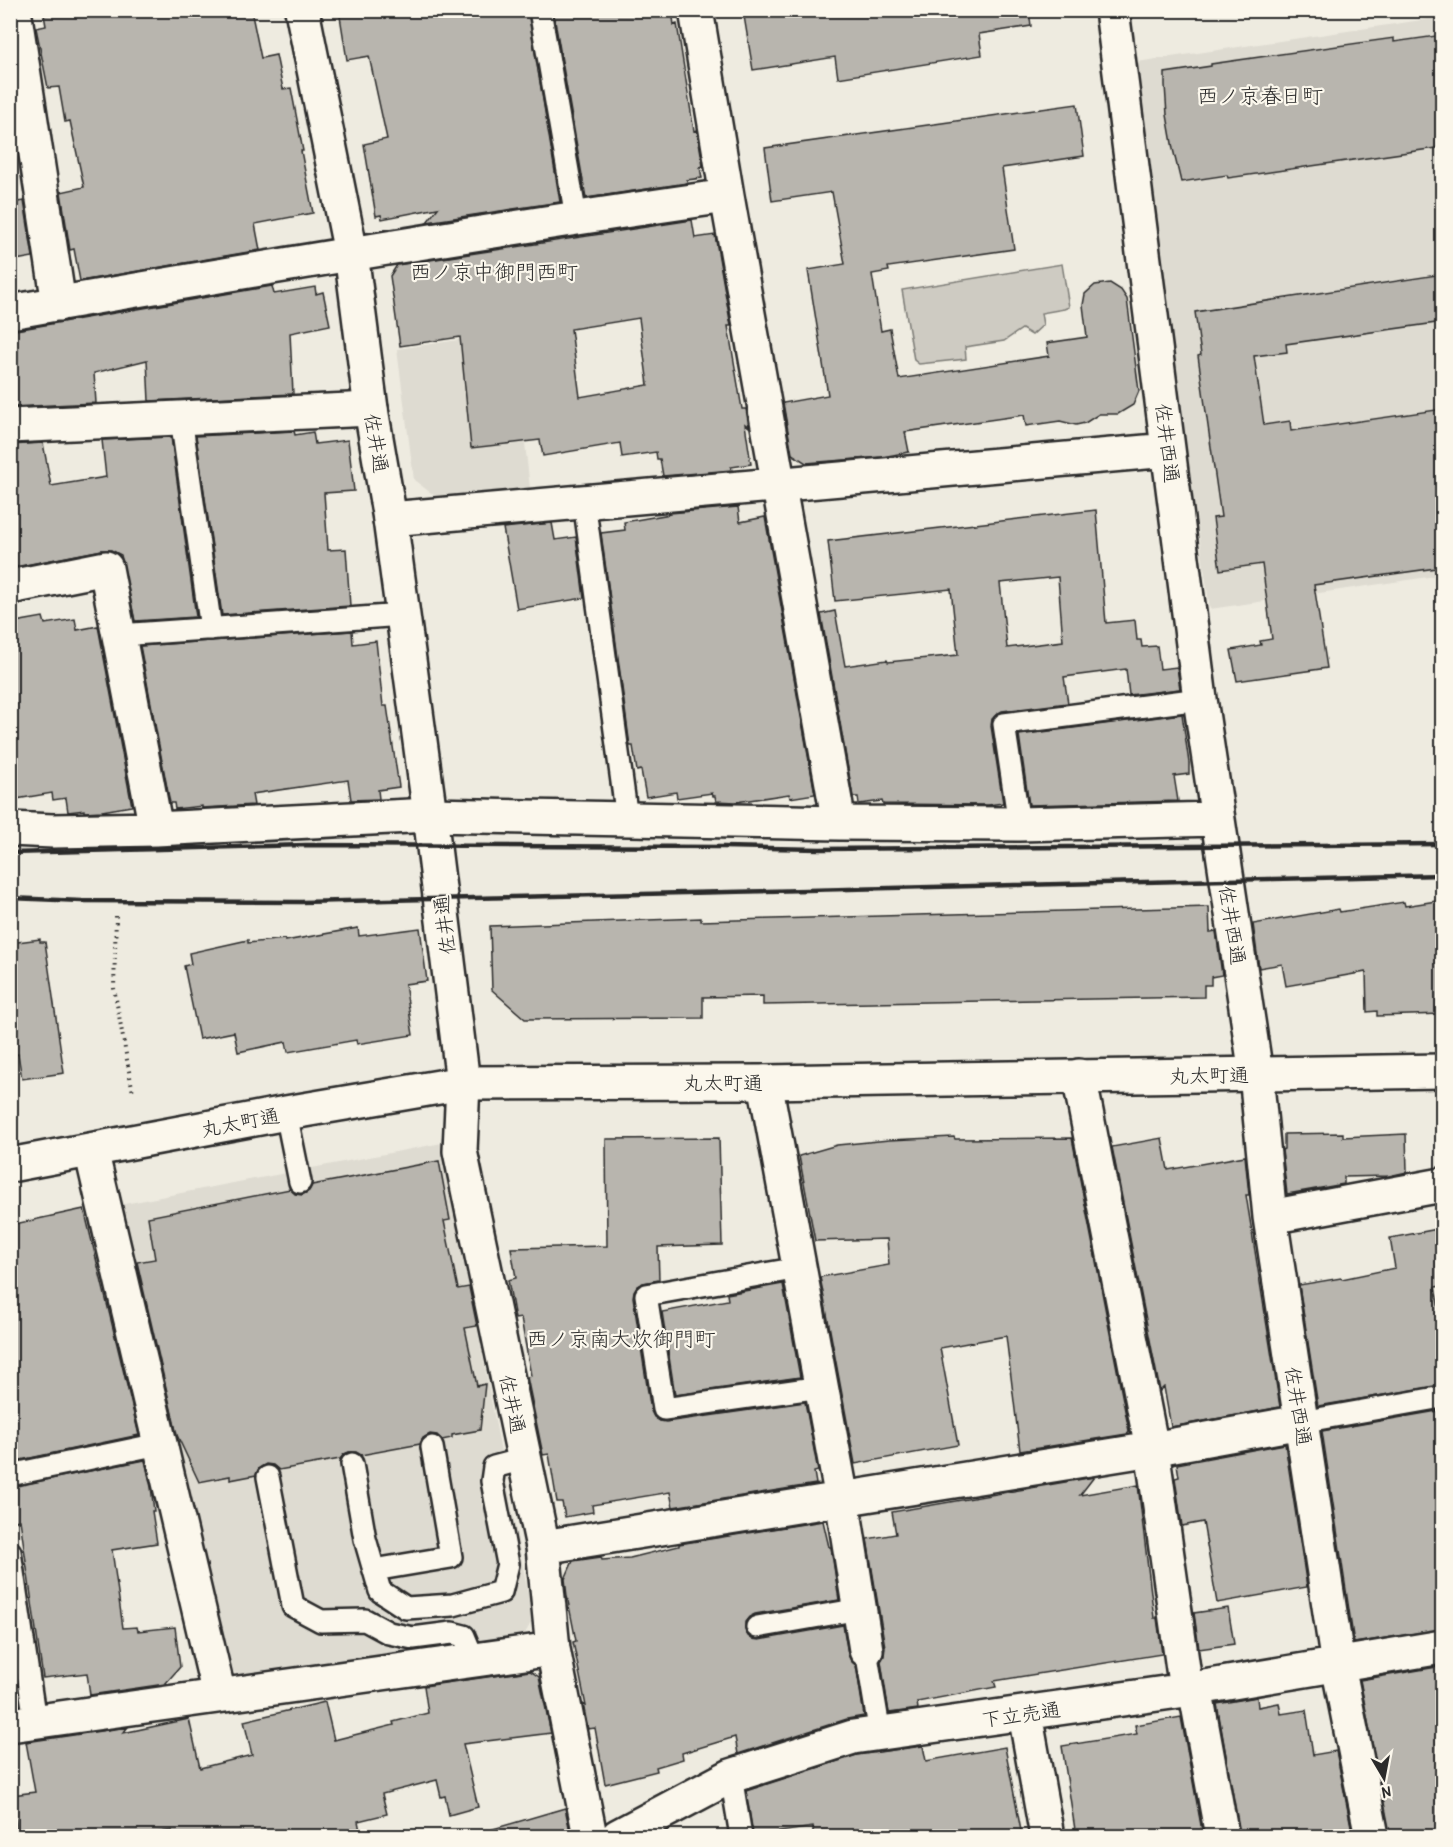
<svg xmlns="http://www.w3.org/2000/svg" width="1453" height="1847" viewBox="0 0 1453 1847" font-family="'Patrick Hand','Klee One',sans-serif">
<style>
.built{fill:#dedbd1}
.green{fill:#cecbc2;stroke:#7c7b76;stroke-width:1.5}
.building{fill:#b8b5ae;stroke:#2b2b2b;stroke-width:1.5;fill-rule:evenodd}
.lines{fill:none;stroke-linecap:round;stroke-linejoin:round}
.lane-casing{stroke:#2b2b2b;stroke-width:26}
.street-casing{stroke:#2b2b2b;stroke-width:38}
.secondary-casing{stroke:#2b2b2b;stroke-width:38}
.primary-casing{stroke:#2b2b2b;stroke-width:38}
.path{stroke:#2b2b2b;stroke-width:4;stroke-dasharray:1.5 4.5;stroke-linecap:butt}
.lane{stroke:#fbf7ec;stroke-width:21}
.street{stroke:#fbf7ec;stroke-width:33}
.secondary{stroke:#fbf7ec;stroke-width:33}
.primary{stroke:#fbf7ec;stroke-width:33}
.rail{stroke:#2b2b2b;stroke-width:4.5}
.labels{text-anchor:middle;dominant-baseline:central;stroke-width:4.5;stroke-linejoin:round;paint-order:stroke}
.street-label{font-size:20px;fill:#2b2b2b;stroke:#fbf7ec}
.neighbourhood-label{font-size:21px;fill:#2b2b2b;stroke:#fbf7ec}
</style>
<rect width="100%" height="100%" fill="#eeebe0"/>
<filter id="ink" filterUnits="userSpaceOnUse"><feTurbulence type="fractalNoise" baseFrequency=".0167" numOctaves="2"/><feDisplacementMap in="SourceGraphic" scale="12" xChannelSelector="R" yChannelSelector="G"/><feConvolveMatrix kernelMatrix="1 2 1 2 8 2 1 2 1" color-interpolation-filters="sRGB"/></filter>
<g filter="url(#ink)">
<path class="built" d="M1442 17V575L1210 609 1130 63Z
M513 332 530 489 435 496 414 480 397 349Z
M442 1143 533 1619 522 1639 241 1677 225 1666 119 1205Z"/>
<path class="green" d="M1062 264 1069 307 1064 309 1041 313 1043 325 1032 335 1022 329 1004 341 965 347 966 359 919 364 914 360 902 290Z"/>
<path class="building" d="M77 10H251L261 58 276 55 283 89 291 88 303 151H301L313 213 255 224 260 250 80 281 74 249 70 250 61 192 84 187 70 121 65 122 59 87 48 88 36 28 46 26 44 15Z
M339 10H528L560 202 427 222 438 208 382 219 381 215 376 216 364 144 387 139 369 56 347 60Z
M553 10H672L674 25 677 24 694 131 697 130 703 166 700 167 702 178 687 180V183L586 198Z
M743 10H1029L1031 26 979 34 982 55 838 78 835 57 753 70Z
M1443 35V147L1228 178 1227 175 1181 182 1173 149 1167 115 1165 85V73L1211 66V64L1394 38V42Z
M1077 104 1084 156 1002 168 1014 249 888 267 889 271 872 274 881 331 890 329 899 379 1049 356 1047 343 1087 337 1083 305 1085 294 1095 285 1110 283 1121 290 1127 299 1139 391 1133 405 1118 414H1099L1085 423 1076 425 1060 421 1026 426 1024 415 905 432 909 452 882 457 806 463 792 454 783 403 828 395 808 270 845 264 832 192 772 201 765 148Z
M24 201 33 257 10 261V203Z
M692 220 695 238 715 235 731 326H728L742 409H746L749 427 745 424 751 464 731 467 732 470 663 476 660 459H657L656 452 622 457 620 443 543 456 540 440 471 448 460 337 400 346 390 276 397 265ZM639 318 648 385 580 397 571 329Z
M1443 274V322L1286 344 1287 352 1254 356 1264 425 1290 421 1291 431 1443 409V567L1314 585 1327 668 1237 681 1231 650 1261 645 1260 641 1272 639 1262 564 1220 570 1213 518 1221 517 1198 356 1201 355 1195 312Z
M272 286 274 294 315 287 316 294 323 292 330 325 290 333 293 394 149 401 147 360 94 373 96 403 10 407V331Z
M294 431 295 435 313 432 315 444 348 440 354 491 324 493 328 550 346 549 350 606 222 615 196 436Z
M171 437 196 617 135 621 121 555 111 550H102L10 568V445L43 443 51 486 106 477 102 440Z
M738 507 740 522 765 517 815 794 790 798 789 794 736 802 716 801 715 796H713L712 793 677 798 676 792 646 797 641 770 637 771 633 746H630L601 533 625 530 624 522 670 514V513Z
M1096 510 1106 623 1135 620 1137 640H1141L1142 647 1157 646 1160 669 1177 667 1180 689 1129 695 1126 669 1064 677 1068 703 1002 711 997 714 992 719 991 726 1003 803 988 805 883 804 882 801 859 804 858 797H853L821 614 835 611 845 666 887 660 888 662 958 655 951 589 835 601 828 541ZM1058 577 1063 641 1007 648 1000 583Z
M552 523 555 540 576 537 584 598 517 609 503 528Z
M43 617 45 624 75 619 77 630 98 626 132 806 102 811 84 812V810L68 812 66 798 53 800 52 793 10 800V623Z
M352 631 353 644 376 641 383 706H387L399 787 378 790 379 799 351 800 348 780 252 794 254 805 202 808V806L175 809 174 803H170L140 646Z
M1182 714 1189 763V774L1174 776 1178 801 1029 805 1019 735Z
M1443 900V1014L1377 1016V1011L1367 1012 1366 972 1286 986 1282 964 1259 968 1253 924 1339 909 1340 912 1404 902 1405 906Z
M1209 907 1210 932 1216 931 1222 975 1211 977V985H1204V997L763 1005V996L703 997V1018L525 1019 492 990 490 926 701 918V921Z
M358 928 359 936 420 928 427 981 405 984 413 1035 357 1044 356 1040 288 1052 286 1042 238 1052 234 1032 199 1039 184 966 191 964 189 953 248 940V943L285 939V941Z
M40 939V942H45L64 1073 22 1079 18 1054 10 1055V943Z
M1343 1133V1137L1406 1134 1407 1172 1389 1176 1344 1177V1184L1287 1194 1282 1150 1284 1149V1134Z
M954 1137 955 1139 1072 1138 1129 1431 1127 1434 1020 1451 1006 1336 940 1348 958 1445 855 1464 820 1277 889 1265 887 1239 815 1241 799 1156 837 1145 889 1140Z
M719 1138 722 1245 658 1247 659 1280 643 1283 637 1286 634 1291 633 1297 651 1411 654 1417 660 1421 666 1422 805 1402 818 1471 814 1472 816 1484 673 1507 670 1492 592 1505 593 1512 565 1517 562 1502H557L549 1454 543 1455 527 1377 531 1376 521 1318 515 1319 508 1280 516 1278 511 1248 607 1246 606 1139Z
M1162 1138 1168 1170 1245 1156 1249 1195H1246L1280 1407 1171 1427 1164 1387 1160 1391 1112 1147Z
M439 1161 450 1220 444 1221 458 1289 469 1287 477 1326 465 1328 477 1386 485 1384 480 1430 452 1435V1438L442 1440 437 1435 430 1434 423 1438 420 1444 361 1455 356 1452H349L344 1454 340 1459 279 1470 273 1465 266 1464 259 1468 256 1475 230 1480V1476L199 1482 177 1435 137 1262 155 1259 148 1217 290 1189 295 1194 302 1195 309 1191 312 1185Z
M84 1209 139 1435 16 1461 10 1417V1225Z
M1443 1228V1286L1435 1287 1443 1331V1385L1318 1406 1299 1285 1341 1278 1342 1279 1395 1268 1390 1238Z
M783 1284 800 1377 675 1395 662 1312 728 1300 727 1294Z
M1443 1410V1629L1354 1643 1322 1431Z
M1285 1444 1307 1587 1217 1603 1203 1522 1182 1526 1175 1478 1179 1477 1177 1464Z
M145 1460 151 1487 154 1511H152L157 1543 112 1550 123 1628 137 1627 138 1631 175 1627 180 1667 165 1684 90 1695 87 1673 43 1678 20 1520 14 1521 10 1487Z
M1094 1477 1080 1495 1138 1485 1154 1618H1157L1162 1654 994 1681 996 1687 917 1702 918 1709 889 1713 881 1661 884 1656 885 1647 867 1539 896 1534 892 1512Z
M823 1521 829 1547H831L839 1600 755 1614 749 1617 745 1622V1630L748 1636 752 1639 759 1640 843 1625 848 1654 851 1661 856 1665 864 1716 847 1719 738 1754 735 1737 682 1753 683 1759 656 1767 657 1771 605 1784 595 1728 588 1729 583 1704 586 1706 573 1642 576 1641 567 1596 565 1579 573 1561 601 1557 602 1560 630 1558 679 1546V1544Z
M1228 1608 1234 1644 1199 1649 1194 1613Z
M1443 1666V1836H1390L1360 1680Z
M530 1671 539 1677 551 1733 463 1744 478 1807 449 1815 445 1796 441 1797 437 1780 382 1794 387 1814 358 1821 361 1836H173L172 1830 137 1836H18L12 1795 35 1792 26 1742 128 1727 123 1733 189 1719 200 1768 252 1755 244 1721 325 1702 334 1740 394 1725 393 1722 428 1713 424 1686Z
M1257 1697 1258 1707 1279 1703 1281 1714 1306 1710 1313 1755 1336 1751 1353 1836H1240L1217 1704Z
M1181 1717 1203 1836H1076L1062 1746 1137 1734 1135 1725Z
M923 1746 926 1761 1005 1747 1022 1836H813V1827L753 1836 746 1791 857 1755Z
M565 1808 571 1836H494L493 1829Z"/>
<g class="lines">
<g class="lane-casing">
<path id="lane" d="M540 10 576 217
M181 418 211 629
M584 501 627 819
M119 635 403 615
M1019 824 1004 724 1200 699
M286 1113 300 1182
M799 1268 646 1295 664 1409 821 1387
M1301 1422 1442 1397
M352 1464 365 1539 380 1591 406 1608 453 1605 501 1592 508 1564 492 1481 494 1467 524 1459
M10 1475 159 1444
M268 1477 293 1606 321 1621 365 1620 389 1633 413 1638 452 1633 464 1636 474 1660
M10 1552 35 1721
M374 1570 451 1557 432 1447
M757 1627 860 1609
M866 1650 880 1734
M731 1776 741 1836"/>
</g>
<g class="street-casing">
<path id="street" d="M14 10 59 304
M696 10 727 196 839 823
M1112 10 1200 699 1256 1074 1270 1217 1338 1665 1372 1836
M10 312C249 270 487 230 727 196
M10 426 371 409
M390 519 1168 450
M10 587 106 568 156 829
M10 829 53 831 156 829 430 815 839 823 1019 824 1217 819
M1079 1076 1152 1449 1186 1690
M765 1082 842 1499 866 1650
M463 1083 460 1151 543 1547 553 1649 590 1836
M91 1150 219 1695
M1270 1217 1442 1185
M543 1547 1152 1449 1301 1422
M1195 1688 1222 1836
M1025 1714 1047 1836
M10 1725 553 1649
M618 1836 731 1776 853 1737 1186 1690 1442 1647"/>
</g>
<g class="secondary-casing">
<path id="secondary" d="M302 10 351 253 371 409 390 519 430 815 463 1083"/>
</g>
<g class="primary-casing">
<path id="primary" d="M10 1165 286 1113 463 1083 765 1082 1442 1071"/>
</g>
<path class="path" d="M116 916 114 988 133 1093"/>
<use href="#lane" class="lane"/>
<use href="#street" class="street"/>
<use href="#secondary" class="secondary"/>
<use href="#primary" class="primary"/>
<path class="rail" d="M10 853 306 845 723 847 820 849 1442 844
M10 898 82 901 301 902 1442 875"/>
</g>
</g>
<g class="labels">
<g class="street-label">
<text transform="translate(377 443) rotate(80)">佐井通</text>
<text transform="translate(1168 443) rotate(83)">佐井西通</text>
<text transform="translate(444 925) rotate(-97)">佐井通</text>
<text transform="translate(1233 925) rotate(81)">佐井西通</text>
<text transform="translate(1209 1075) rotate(-1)">丸太町通</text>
<text x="723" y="1082">丸太町通</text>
<text transform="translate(240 1122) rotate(-11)">丸太町通</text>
<text transform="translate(513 1404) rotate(78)">佐井通</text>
<text transform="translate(1299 1406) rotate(81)">佐井西通</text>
<text transform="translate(1021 1714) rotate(-8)">下立売通</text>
</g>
<g class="neighbourhood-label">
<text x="1260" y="95">西ノ京春日町</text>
<text x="494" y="271">西ノ京中御門西町</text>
<text x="621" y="1338">西ノ京南大炊御門町</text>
</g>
</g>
<rect width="1453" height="1847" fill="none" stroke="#fbf7ec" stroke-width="36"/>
<rect x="18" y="18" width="1417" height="1811" fill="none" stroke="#2b2b2b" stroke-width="2" filter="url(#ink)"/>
<g transform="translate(1384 1778) rotate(170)" stroke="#fbf7ec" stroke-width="4.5" paint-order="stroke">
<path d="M0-4.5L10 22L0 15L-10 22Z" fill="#2b2b2b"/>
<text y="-9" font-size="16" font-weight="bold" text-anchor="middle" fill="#2b2b2b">N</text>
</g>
</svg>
